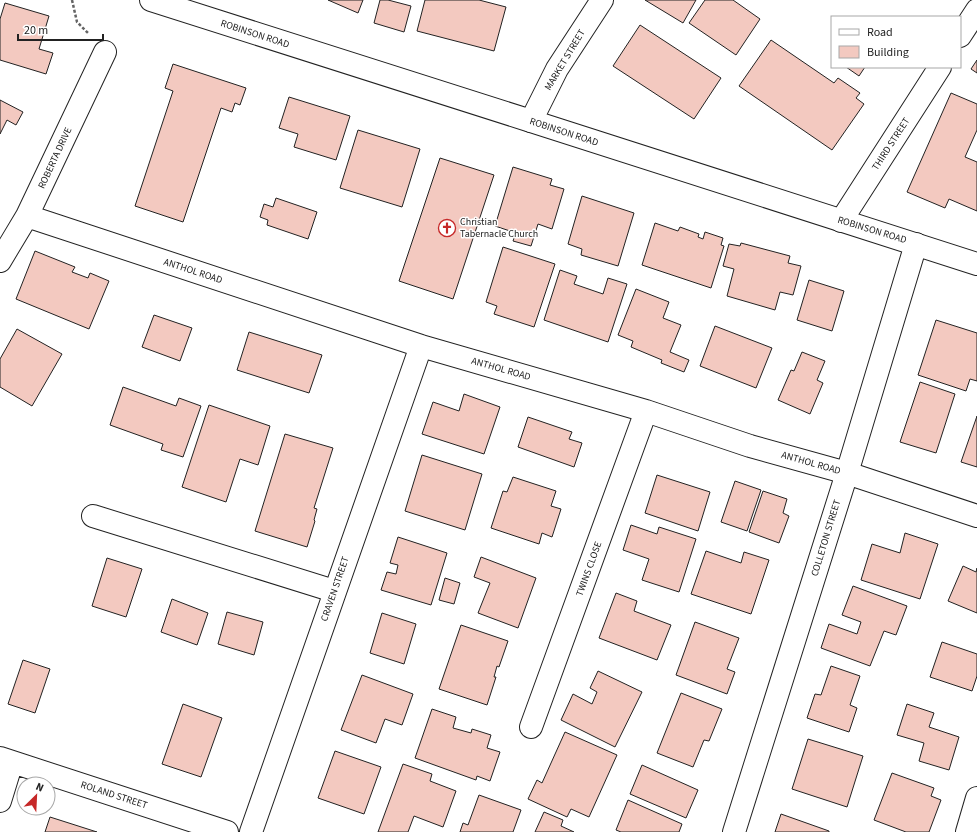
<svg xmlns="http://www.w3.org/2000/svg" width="977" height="832" viewBox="0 0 977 832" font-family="'Source Sans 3',sans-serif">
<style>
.building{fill:#f3c9c0;stroke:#222}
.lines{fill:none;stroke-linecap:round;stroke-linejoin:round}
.minor-casing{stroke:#222;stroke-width:24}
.secondary-casing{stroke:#222;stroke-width:24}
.primary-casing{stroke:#222;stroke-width:24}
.path{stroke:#646464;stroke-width:2.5;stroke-dasharray:3 2;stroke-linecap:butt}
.minor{stroke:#fff;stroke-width:22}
.secondary{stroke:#fff;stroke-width:22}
.primary{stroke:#fff;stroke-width:22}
.labels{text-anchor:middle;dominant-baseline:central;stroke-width:3;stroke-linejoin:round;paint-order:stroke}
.street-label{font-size:10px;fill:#222;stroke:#fff}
.poi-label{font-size:10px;fill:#222;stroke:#fff;text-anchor:start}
</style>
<rect width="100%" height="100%" fill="#fff"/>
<path class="building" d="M328 0H363L358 13Z
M380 0H388L411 6 404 32 374 23Z
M425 0H479L506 7 494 51 417 31Z
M645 0H696L683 23Z
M705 0H733L760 19 736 55 689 23Z
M5 3 49 16 39 49 53 53 46 74 0 60V19Z
M640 25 721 78 694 119 613 66Z
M771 40 834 83 838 78 860 93 856 98 864 104 832 150 739 86Z
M977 60V73L971 69Z
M173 64 246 88 240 105 235 103 232 112 221 108 183 222 135 206 173 91 165 88Z
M846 67H865L859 76Z
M951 93 977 104V130L965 157 977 162V211L949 199 945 208 907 192Z
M289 97 350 116 336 160 294 147 298 134 279 128Z
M0 100 23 112 16 125 7 120 0 134Z
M358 130 420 149 402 207 340 188Z
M440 158 494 175 453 299 399 281Z
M513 167 552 179 550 185 564 189 552 229 538 224 531 246 513 241 516 233 495 226Z
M582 196 634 213 618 266 581 255 582 249 568 244Z
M276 198 317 212 308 239 267 225 268 220 260 217 264 204 273 207Z
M655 223 678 231 680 227 699 234 698 237 703 239 705 232 723 238 721 245 724 246 711 288 642 265Z
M741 243 790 256 788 263 801 266 793 295 780 292 775 310 727 296 734 269 723 266 729 244 740 246Z
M503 247 555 264 534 327 494 314 497 306 486 302Z
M35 251 75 267 72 272 88 278 90 273 109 281 89 329 16 299Z
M560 270 577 276 574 284 603 294 608 278 627 284 608 342 544 320Z
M809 280 844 291 832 331 797 320Z
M636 289 669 302 663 318 681 325 670 352 689 360 684 372 661 363 662 360 631 347 633 341 618 335Z
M154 315 192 328 180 361 142 347Z
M936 320 977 333V381L970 379 966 391 918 375Z
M715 326 772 348 756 388 700 366Z
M17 329 62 354 32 406 0 387V359Z
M249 332 322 355 309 393 237 370Z
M802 352 825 361 817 380 823 383 810 414 778 400 791 370 794 371Z
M920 382 955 394 936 453 900 442Z
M123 387 176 406 179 398 201 406 183 457 161 450 163 444 110 425Z
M464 394 500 407 484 454 422 434 433 402 459 411Z
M209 405 270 426 258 465 240 459 226 502 182 487Z
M977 416V467L961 462Z
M528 417 572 432 569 439 582 443 574 467 518 447Z
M285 434 333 448 314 508 317 509 314 520 315 521 307 547 255 531Z
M422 455 482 474 465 530 405 511Z
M657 475 710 492 698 531 645 513Z
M513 477 556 491 551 506 561 509 552 537 542 533 539 544 491 528 503 491 507 492Z
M735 481 761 490 747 531 721 522Z
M763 491 787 499 783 513 789 516 779 543 749 532Z
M631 525 657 534 659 527 696 539 679 592 642 580 649 559 623 550Z
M905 533 938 544 920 599 861 580 872 544 900 553Z
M398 537 447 553 431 605 381 590 387 572 396 574 398 565 390 563Z
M706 551 741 563 744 552 769 560 751 614 691 594Z
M481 557 536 578 518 628 478 613 490 583 474 577Z
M107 558 142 569 126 617 92 606Z
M963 566 976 572 977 568V613L948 601Z
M445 578 460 583 454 604 439 600Z
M853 586 907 606 896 635 884 631 870 666 821 648 829 624 857 634 861 622 842 615Z
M616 593 637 601 634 611 671 625 657 660 599 638Z
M172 599 208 613 197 645 161 632Z
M227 612 263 622 254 655 218 644Z
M382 613 416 624 404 664 370 653Z
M695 622 739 638 727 669 735 672 727 694 676 675Z
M461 625 508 641 499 667 497 666 494 677H496L487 705 439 689Z
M942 642 977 654V676L972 691 930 677Z
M23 660 50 669 35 713 8 704Z
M831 666 860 676 850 705 857 708 849 732 807 718 815 694 821 695Z
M598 671 642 692 615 747 561 720 573 694 592 704 597 692 590 688Z
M362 675 413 694 402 725 385 719 376 743 341 730Z
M681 693 722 709 709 741 704 740 693 767 657 753Z
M183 704 222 718 201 777 162 764Z
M907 704 934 713 929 727 959 737 949 770 919 761 924 743 897 735Z
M432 709 456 717 453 728 471 733 472 729 491 735 487 748 500 752 490 781 477 776 476 780 415 758Z
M565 732 617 755 589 817 571 809 567 817 528 799 537 780 542 783Z
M808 739 863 756 847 807 792 789Z
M335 751 381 767 364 814 318 798Z
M403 764 432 774 430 781 456 791 443 827 414 816 408 832H378Z
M642 765 698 790 686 818 630 794Z
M892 773 934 788 931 796 941 800 929 832H906L874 820Z
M479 795 521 810 513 832H460L463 823 468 825Z
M628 800 682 824 679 832H621L616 830Z
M544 812 563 820 561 826 574 832H535Z
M781 814 829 831V832H775Z
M50 817 97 832H45Z"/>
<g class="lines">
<g class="minor-casing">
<path id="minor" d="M960 36 977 10
M27 216 421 346 646 411 750 446 847 473 977 516
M841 221 940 67
M0 261 27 216 105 52
M93 516 334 591
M531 727 646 411
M0 758 227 832
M0 801 12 762
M251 832 421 346
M734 832 847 473 916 244
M967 832 977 798"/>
</g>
<g class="secondary-casing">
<path id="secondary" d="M531 121 977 264"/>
</g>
<g class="primary-casing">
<path id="primary" d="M151 0 531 121 557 69 602 0"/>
</g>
<path class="path" d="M72 0 77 22 88 33"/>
<use href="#minor" class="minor"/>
<use href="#secondary" class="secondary"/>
<use href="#primary" class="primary"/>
</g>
<defs>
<g id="church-ring" transform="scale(0.9)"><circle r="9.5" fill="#fff" stroke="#c62828" stroke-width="1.5"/><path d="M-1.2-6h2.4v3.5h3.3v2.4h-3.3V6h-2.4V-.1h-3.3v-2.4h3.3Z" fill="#c62828"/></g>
</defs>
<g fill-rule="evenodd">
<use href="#church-ring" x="447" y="228"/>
</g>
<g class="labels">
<g class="street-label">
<text transform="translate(255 34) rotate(18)">ROBINSON ROAD</text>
<text transform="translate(565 60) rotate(-59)">MARKET STREET</text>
<text transform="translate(564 132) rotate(18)">ROBINSON ROAD</text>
<text transform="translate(891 144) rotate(-57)">THIRD STREET</text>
<text transform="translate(55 158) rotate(-65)">ROBERTA DRIVE</text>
<text transform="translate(872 230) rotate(17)">ROBINSON ROAD</text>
<text transform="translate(193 271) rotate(18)">ANTHOL ROAD</text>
<text transform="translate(501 369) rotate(16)">ANTHOL ROAD</text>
<text transform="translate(811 463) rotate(16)">ANTHOL ROAD</text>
<text transform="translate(826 538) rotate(-73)">COLLETON STREET</text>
<text transform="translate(589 569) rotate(-70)">TWINS CLOSE</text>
<text transform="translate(335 589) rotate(-71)">CRAVEN STREET</text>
<text transform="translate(114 795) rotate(18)">ROLAND STREET</text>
</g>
<g class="poi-label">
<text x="460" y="222">Christian<tspan x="460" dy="12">Tabernacle Church</tspan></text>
</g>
</g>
<rect x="831" y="16" width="130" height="52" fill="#ffffff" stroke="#a7a7a7"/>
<rect x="839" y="29" width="20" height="6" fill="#ffffff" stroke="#a7a7a7"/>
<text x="867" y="36" font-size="12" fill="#222222">Road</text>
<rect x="839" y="46" width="20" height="12" fill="#f3c9c0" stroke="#a7a7a7"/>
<text x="867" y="56" font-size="12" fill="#222222">Building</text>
<g transform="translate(36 796) rotate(24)"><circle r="19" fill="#ffffff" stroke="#a7a7a7"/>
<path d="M0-3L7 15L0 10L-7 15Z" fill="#c62828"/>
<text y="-6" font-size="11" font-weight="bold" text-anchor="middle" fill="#222222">N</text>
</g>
<path d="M18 34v6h85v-6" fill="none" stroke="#222222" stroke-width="2"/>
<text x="24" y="34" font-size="12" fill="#222222" stroke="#ffffff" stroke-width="3" paint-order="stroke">20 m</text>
</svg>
